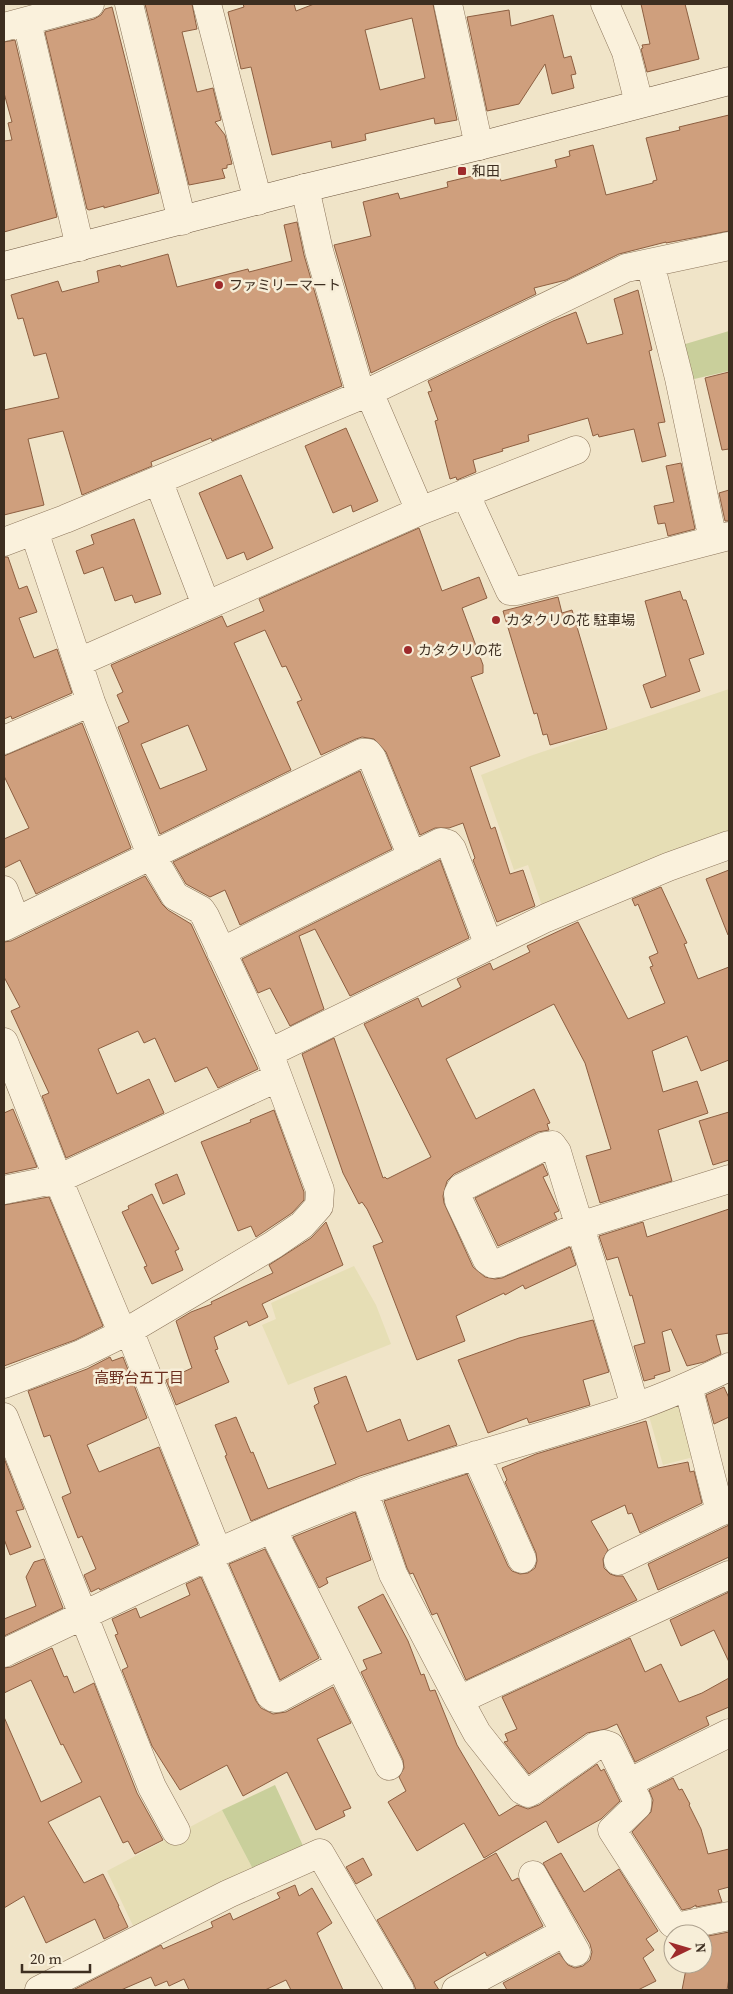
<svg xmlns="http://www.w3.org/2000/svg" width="733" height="1994" viewBox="0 0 733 1994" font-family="'Source Serif 4','Noto Sans JP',serif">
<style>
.farmland{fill:#e6deb5}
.green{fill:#c9cf9b}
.building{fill:#cf9f7d;stroke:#8d5f41;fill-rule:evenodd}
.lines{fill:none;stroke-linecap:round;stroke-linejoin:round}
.street-casing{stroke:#8d765c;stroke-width:29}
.secondary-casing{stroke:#6f573f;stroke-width:29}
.street{stroke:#faf1dc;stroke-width:28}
.secondary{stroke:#faf1dc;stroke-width:28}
.poi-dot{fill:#9e2a2b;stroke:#f7eed8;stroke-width:2}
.labels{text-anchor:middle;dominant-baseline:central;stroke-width:5;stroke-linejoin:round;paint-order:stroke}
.poi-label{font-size:14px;fill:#3d2e20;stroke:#f7eed8;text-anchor:start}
.neighbourhood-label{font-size:15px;fill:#6b2e1e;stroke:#f7eed8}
</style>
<rect width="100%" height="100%" fill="#f0e4c8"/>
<path class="farmland" d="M729 689V838L543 909 528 865 514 870 481 775 530 756Z
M354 1266 376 1305 391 1344 288 1385 262 1325 276 1319 271 1303Z
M680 1397 701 1455 663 1465 647 1409Z
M222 1810 255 1873 136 1932 107 1871Z"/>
<path class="green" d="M729 331V371L690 380 682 345Z
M275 1785 305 1850 255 1873 222 1810Z"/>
<path class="building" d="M145 4H192L197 29 182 32 197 92 213 88 221 120 215 122 225 135 232 164 227 165V168L222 169 225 178 189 185Z
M243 4H294L296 11 314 4H433L457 120 435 124 434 118 365 134 366 140 332 148 331 141 272 155 251 67 241 69 228 12 244 7ZM412 18 425 78 380 90 365 30Z
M641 4H685L699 59 647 72 641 49 643 48 642 45 650 44Z
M112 7 159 193 104 208V206L89 210 87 209 45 32 94 19 101 15 105 9Z
M509 10 511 26 553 15 564 58 571 56 576 74 571 75 574 88 552 94 545 64 519 104 487 111 467 17Z
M15 40 57 217 4 232V141L12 140 8 123 12 122 4 93V42Z
M729 115V231L666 243V242L619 254 566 280 534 288 536 294 371 373 334 245 371 236 363 202 398 193 400 199 448 187 447 182 498 170 501 181 557 167 555 160 570 156 569 151 593 145 606 195 653 183V181L657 180 646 138 680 130 679 127Z
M297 222 304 255 342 386 212 441 211 438 151 462 152 466 82 495 63 431 28 439 44 505 4 515V410L59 398 46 353 34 356 23 318 18 319 11 295 58 281 62 292 99 282 97 271 120 265 121 267 168 254 177 287 248 269 249 272 292 261 284 225Z
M638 290 652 350 649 351 665 422 658 423 666 456 642 462 634 429 599 437 598 434 593 436 588 418 528 435 529 441 502 449 503 451 473 460 476 472 457 480 456 477 450 479 435 421 438 420 428 392 432 391 428 381 553 321 576 312 587 344 623 334 614 299Z
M729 372V449L722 450 705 378Z
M346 428 378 501 353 512 351 505 333 513 305 446Z
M681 463 695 529 668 536 665 523 658 524 654 506 674 502 666 466Z
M241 475 273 548 247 560 244 552 227 559 199 493Z
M729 490V521H725L719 493Z
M134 519 161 594 135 603 132 595 115 601 103 567 84 574 76 551 94 544 91 535Z
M419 528 442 591 479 577 487 598 462 608 483 665V673L471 677 500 756 470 767 491 829 495 827 510 874 523 870 535 906 497 922 473 860 475 858 463 823 449 828H435L420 835 386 752 374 739 362 737 356 739 321 755 297 702 302 700 286 666 282 667 265 630 234 643 291 770 160 834 118 727 129 722 117 695 123 692 111 665 222 616 227 627 264 611 259 599ZM188 725 207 770 160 789 141 744Z
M4 557H8L19 589 27 586 37 612 19 618 34 658 57 649 72 693 12 719 11 716 4 719Z
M680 591 683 600H686L704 654 689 659 700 691 651 708 643 685 666 676 645 601Z
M558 597 562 613 572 610 607 729 550 745 547 734 543 735 537 713 534 714 503 611Z
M82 723 131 848 36 894 20 860 4 868V839L29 828 4 776V756Z
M360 771 392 849 240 925 225 890 210 897 186 884 173 862Z
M440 860 469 938 350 996 315 929 299 936 324 1009 290 1026 270 988 258 993 242 959Z
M729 870V934L728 935 706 879Z
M145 876 162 904 168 910 191 924 258 1069 218 1088 207 1067 175 1082 155 1038 144 1043 138 1031 98 1049 117 1094 149 1079 164 1113 66 1158 42 1096 49 1093 11 1011 20 1007 4 977V942L11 941Z
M661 887 687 943 684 944 698 979 729 967V1060L701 1071 687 1036 652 1051 663 1092 697 1081 708 1113 658 1130 672 1181 600 1203 586 1156 611 1149 585 1063 554 1004 446 1059 476 1119 534 1089 550 1123 547 1124 549 1130 538 1132 454 1174 447 1181 443 1196 444 1203 473 1267 485 1277 495 1279 502 1278 570 1247 576 1265 525 1289 523 1285 505 1295 504 1293 456 1316 465 1341 417 1360 373 1246 383 1242 367 1209 362 1202 359 1204 343 1173 302 1054 334 1038 383 1178 385 1177 387 1179 431 1157 364 1024 418 998 422 1007 461 987 457 979 490 963 493 970 530 952 527 946 578 922 628 1019 665 1003 650 967 653 966 649 957 658 953 638 904 635 906 632 899Z
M13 1109 37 1167 4 1174V1113Z
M274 1110 304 1192V1200L292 1213 256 1237 251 1226 238 1231 201 1142 251 1122 250 1120Z
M729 1112V1160L713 1165 699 1121Z
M543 1164 548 1175 543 1177 559 1211 554 1213 557 1219 498 1246 475 1198Z
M177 1174 185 1194 163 1204 155 1184Z
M152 1194 179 1249 175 1251 183 1270 152 1284 144 1267 147 1266 122 1212 129 1209 128 1206Z
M49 1197 103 1326 75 1340 4 1366V1205Z
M729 1209V1333L716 1335 721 1354 704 1362 687 1366 671 1329 662 1332 670 1371 654 1376 655 1378 644 1381 634 1346 645 1343 632 1295 630 1296 618 1257 607 1260 599 1236 643 1222 647 1237Z
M326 1222 343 1265 262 1304 268 1317 249 1326 247 1321 214 1337 218 1349 215 1350 229 1382 176 1405 166 1380 192 1368 176 1321 191 1312 212 1304 211 1302 273 1273 269 1265 311 1238Z
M593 1320 609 1372 583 1380 590 1405 529 1423 527 1418 488 1433 458 1360 519 1338Z
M110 1357 112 1361 123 1357 147 1418 87 1445 99 1472 159 1447 198 1544 100 1590 99 1588 91 1592 84 1575 96 1569 82 1536 78 1538 62 1497 71 1493 50 1435 44 1437 28 1391 87 1369Z
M346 1376 367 1432 400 1419 408 1441 449 1425 457 1445 360 1476 251 1521 225 1456 227 1455 215 1425 236 1417 251 1453 253 1452 268 1489 298 1478 336 1464 314 1406 319 1403 314 1388Z
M724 1387 729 1398V1417L714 1424 706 1395Z
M646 1421 658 1468 688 1462 690 1472 694 1471 702 1503 640 1533 632 1513 628 1514 625 1505 591 1521 608 1550 603 1559 604 1568 610 1574 616 1576H623L637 1600 466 1680 437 1613 432 1615 413 1573 410 1574 407 1568 384 1501 467 1474 508 1566 512 1571 520 1574 528 1573 535 1568 537 1561 536 1553 505 1482 507 1480 502 1468 536 1454Z
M4 1458 24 1509 16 1511 31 1547 10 1555 4 1539Z
M355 1512 371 1560 326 1578 328 1583 319 1588 293 1537Z
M729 1525V1557L658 1590 648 1564Z
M265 1549 319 1658 280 1680 229 1564Z
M44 1559 63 1608 4 1636V1619L36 1606 26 1577 34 1562Z
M201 1577 256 1701 261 1708 273 1714 286 1712 333 1687 351 1723 317 1739 351 1808 343 1811 345 1816 316 1830 287 1772 243 1796 227 1765 180 1790 152 1746 122 1670 128 1667 115 1635 118 1634 112 1619 136 1608 140 1618 190 1595 186 1584Z
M729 1592V1662L714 1630 681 1646 670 1620Z
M383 1594 408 1641 421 1675 424 1674 430 1691 435 1690 457 1745 499 1816 517 1805 528 1809 539 1805 597 1764 601 1771 604 1769 620 1801 601 1819 558 1843 546 1821 484 1858 464 1823 417 1851 388 1802 406 1791 399 1777 404 1768 403 1760 361 1672 367 1669 363 1660 382 1653 358 1607Z
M630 1638 645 1672 661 1664 679 1702 702 1693 729 1678V1707L706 1717 709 1725 635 1762 617 1724 606 1729 587 1733 529 1774 504 1742 508 1741 505 1734 517 1729 502 1697Z
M52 1648 64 1677 67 1676 74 1693 94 1683 137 1793 163 1840 135 1854 128 1841 123 1843 100 1796 48 1822 84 1883 103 1874 119 1906H118L128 1927 104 1939 95 1919 46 1943 24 1896 4 1908V1717L41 1802 82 1782 63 1744 61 1745 31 1680 4 1693V1668L11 1667Z
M673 1778 679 1790 682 1789 690 1804 689 1805 701 1829 708 1854 729 1849V1887L718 1890 722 1902 696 1907V1905L691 1908 682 1910 632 1832 651 1812 653 1800 649 1790Z
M496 1853 512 1881 518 1878 543 1926 487 1956 485 1952 434 1982 439 1990H416L413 1982 377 1920Z
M561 1853 584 1892 619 1869 658 1931 646 1939 654 1950 643 1958 656 1981 638 1990H507L503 1983 559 1953 568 1965 575 1968 583 1966 590 1960 592 1952 590 1944 543 1863Z
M363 1858 372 1875 356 1884 346 1867Z
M295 1885 299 1896 312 1888 332 1923 317 1933 343 1990H291L286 1980 265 1990H189L184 1979 169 1986 167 1981 155 1986 151 1977 121 1990H73L161 1945 163 1949 213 1927 211 1922 230 1913 233 1920 280 1898 277 1893Z
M729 1932V1978L727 1990H682L687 1964H703V1937Z"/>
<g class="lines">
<g class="street-casing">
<path id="street" d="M129 4 182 221
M207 4 258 201
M448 4 479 146
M605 4 626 52 639 103
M27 22 80 247
M4 27 90 4
M305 188 319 251 361 395
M650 263 679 378 713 540
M369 392 420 511
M158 480 206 605
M465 493 510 591H517L729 536
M4 542 65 519 369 392 626 268 729 246
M79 662 420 511 576 450
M4 740 91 702
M4 890 16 921
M4 927 362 753H368L372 758 412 857
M221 952 441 842 448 844 452 849 489 946
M4 1042 58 1179 119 1325 133 1340 218 1553
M269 1053 546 918 668 867 729 845
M4 1190 58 1179 277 1078
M4 1384 81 1354 126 1332 273 1245 302 1225 319 1206 320 1190 269 1053 205 916 201 910 175 896 151 855 91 702 34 531
M688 1386 720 1512 729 1508
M635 1407C611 1321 582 1237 557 1152L552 1145 545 1146 461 1188 458 1194 459 1201 487 1260 493 1264 499 1263 579 1226 729 1179
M4 1417 152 1787 176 1831
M476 1455 522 1559
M364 1492 393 1574 459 1700 477 1733 522 1790 528 1793 532 1791 596 1746 604 1744 610 1746 637 1800V1806L612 1830 672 1923 675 1925 681 1926 729 1916
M272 1529 340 1665 389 1766
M209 1557 270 1695 274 1698H279L340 1665
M618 1561 720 1512
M4 1653C123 1597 242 1537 366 1491 454 1459 546 1437 635 1407 667 1396 698 1382 729 1367
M459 1700 729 1575
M628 1783 729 1733
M533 1875 576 1952
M39 1990 228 1894 320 1853 400 1990
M456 1990 565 1932"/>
</g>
<g class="secondary-casing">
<path id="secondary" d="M4 266 305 188 479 146 729 81"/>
</g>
<use href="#street" class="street"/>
<use href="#secondary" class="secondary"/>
</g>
<g class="poi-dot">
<rect x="457" y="166" width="10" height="10" rx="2.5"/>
<circle cx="219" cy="285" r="5"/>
<circle cx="496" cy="620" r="5"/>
<circle cx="408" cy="650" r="5"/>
</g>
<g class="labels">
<g class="poi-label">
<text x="472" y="171">和田</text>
<text x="229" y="285">ファミリーマート</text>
<text x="506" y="620">カタクリの花 駐車場</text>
<text x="418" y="650">カタクリの花</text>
</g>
<g class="neighbourhood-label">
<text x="139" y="1377">高野台五丁目</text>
</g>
</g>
<rect width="733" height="1994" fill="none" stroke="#3d2e20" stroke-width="10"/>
<g transform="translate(688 1949) rotate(85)"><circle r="24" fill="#f7eed8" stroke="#ada18e"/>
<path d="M0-4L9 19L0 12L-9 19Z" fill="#9e2a2b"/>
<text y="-8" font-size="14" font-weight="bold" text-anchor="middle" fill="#3d2e20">N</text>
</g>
<path d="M22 1964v8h68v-8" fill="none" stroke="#3d2e20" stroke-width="2.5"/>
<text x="30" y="1964" font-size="15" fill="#3d2e20" stroke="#f7eed8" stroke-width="4" paint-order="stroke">20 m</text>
</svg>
